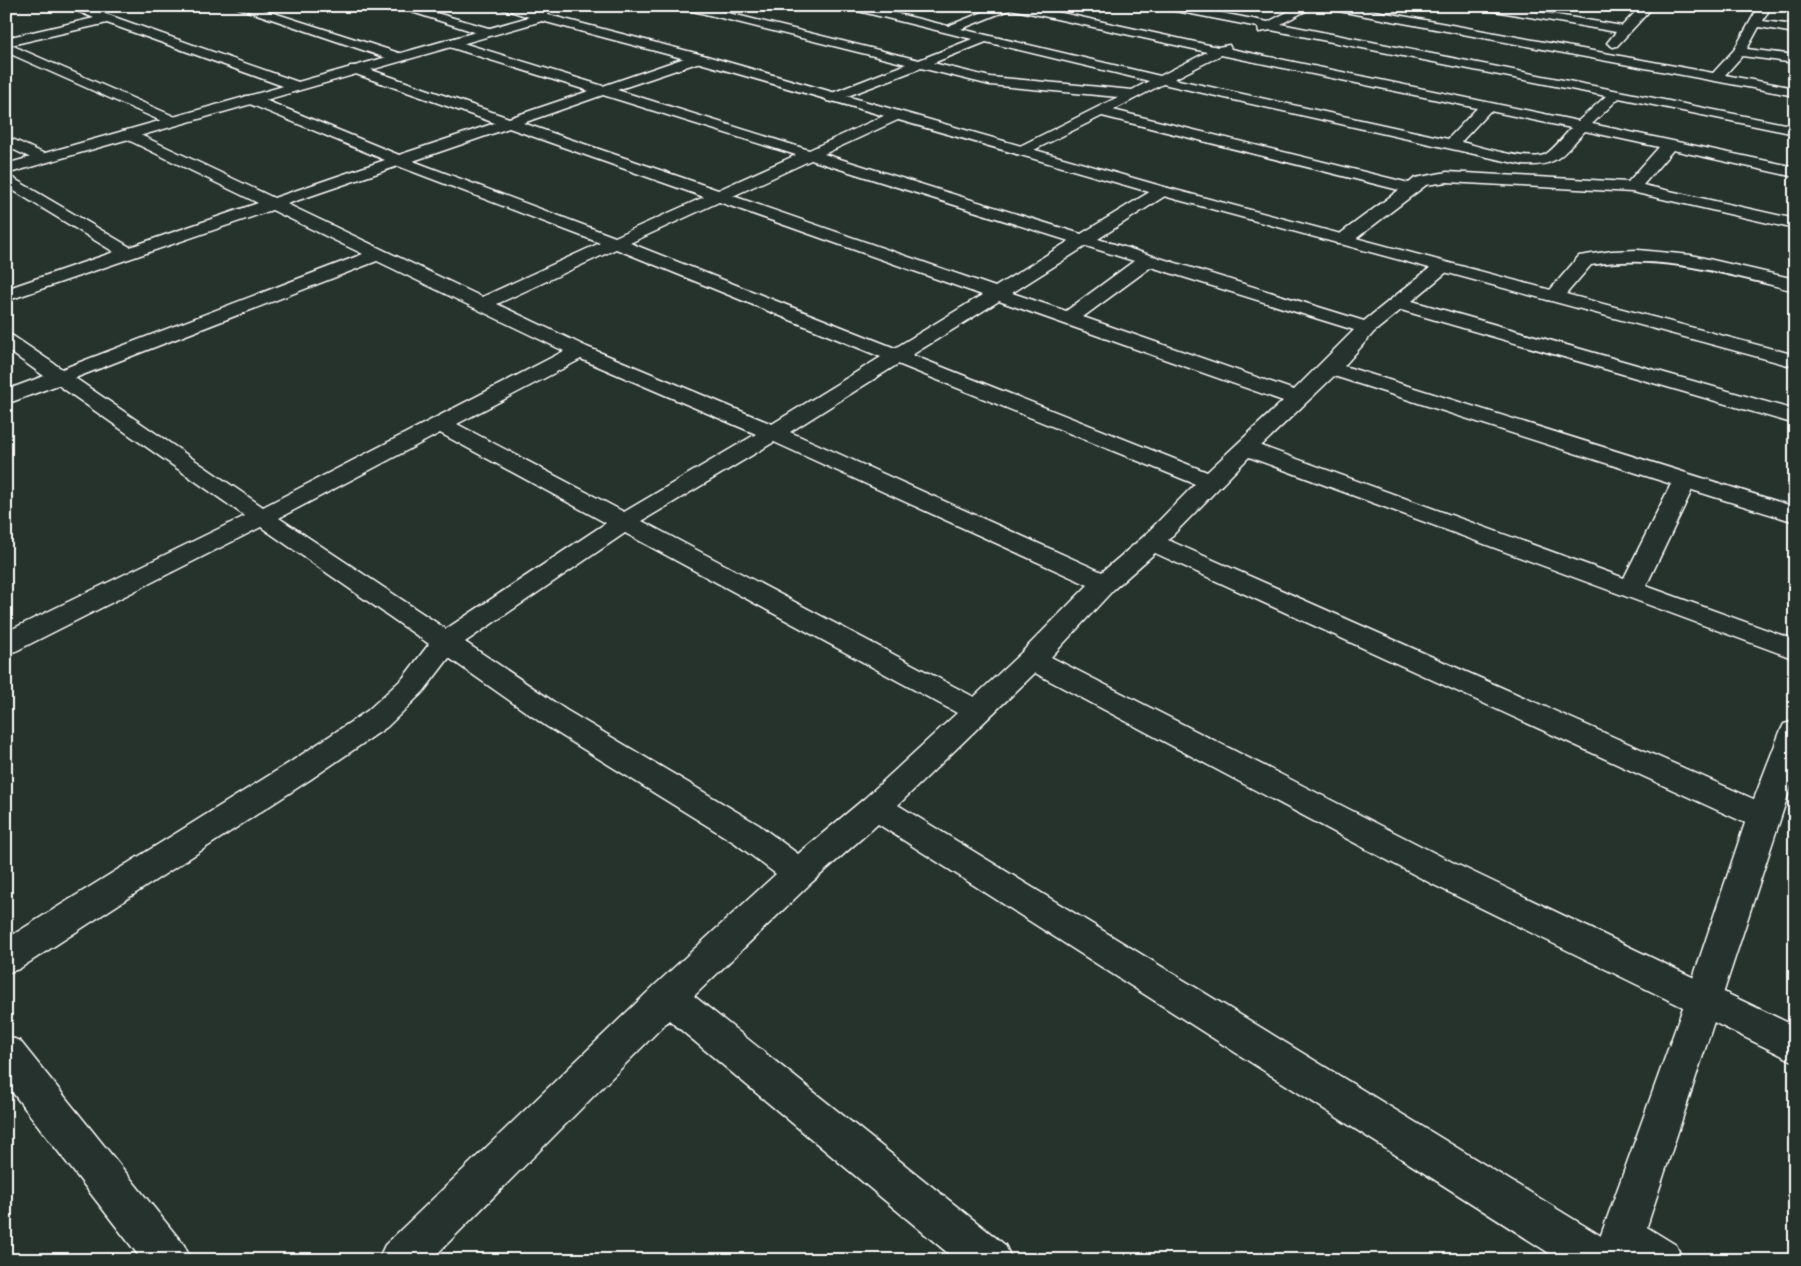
<svg xmlns="http://www.w3.org/2000/svg" width="1801" height="1266" viewBox="0 0 1801 1266" font-family="Kalam,sans-serif">
<style>
.lines{fill:none;stroke-linecap:round;stroke-linejoin:round}
.minor-casing{stroke:#fff;stroke-width:3}
.tertiary-casing{stroke:#fff;stroke-width:3}
.secondary-casing{stroke:#fff;stroke-width:3}
.minor{fill:#26332d;fill-rule:evenodd}
.tertiary{fill:#26332d;fill-rule:evenodd}
.secondary{fill:#26332d;fill-rule:evenodd}
</style>
<rect width="100%" height="100%" fill="#26332d"/>
<filter id="ink" filterUnits="userSpaceOnUse"><feTurbulence type="fractalNoise" baseFrequency=".02" numOctaves="2"/><feDisplacementMap in="SourceGraphic" scale="10" xChannelSelector="R" yChannelSelector="G"/><feConvolveMatrix kernelMatrix="1 2 1 2 8 2 1 2 1" color-interpolation-filters="sRGB"/></filter>
<g filter="url(#ink)">
<g class="lines">
<g class="minor-casing">
<path id="minor" d="M65 6H83L301 83 303 86 301 89H291L107 23 11 45 178 118 180 121 173 125 168 124 6 52V38L94 18Z
M233 6H252L402 54 403 57 402 60H392Z
M393 6H412L492 29 494 32 488 36 484 35Z
M539 6H551L545 21H537L535 18Z
M679 6H700L919 60 972 39 846 8 844 6H866L948 26 998 6H1030L1218 47 1229 45 1231 49 1578 121 1606 96 1271 30 1259 32 1258 27 1166 9 1160 6H1186L1268 22 1299 6H1315L1281 24 1795 126V134L1619 98 1592 124 1795 167V177L1673 150 1643 185 1795 219V229L1632 192 1447 182 1426 185 1349 244H1337L1334 240 1337 236 1399 190 1102 116 1026 154H1016L1013 151 1016 148 1118 97 990 85 921 68 832 102 827 101 825 98 827 95 906 64 681 8ZM1011 9 1207 52 1160 76 961 29ZM986 42 1149 81 1132 90 990 77 933 63ZM1221 55 1477 108 1448 139 1174 79ZM1163 84 1523 165C1558 167 1562 155 1585 131L1659 147 1628 182 1447 172 1415 178 1409 183 1113 110ZM1490 111 1571 128C1564 136 1555 148 1546 154 1531 163 1479 146 1461 142Z
M1322 6H1348L1713 73 1734 50 1759 6H1771L1763 21 1795 25V33L1759 27 1747 49 1795 55V63L1742 56 1725 75 1795 88V96L1328 9Z
M1477 6H1505L1622 26 1641 6H1654L1617 46 1613 47 1607 43 1616 32 1483 9Z
M450 39 603 86 693 55H703L704 58 703 61 617 90 809 150 890 113H900L902 116 900 119 824 154 1081 234 1156 188H1168L1170 191 1168 194 1098 239 1364 321 1436 263H1448L1451 267 1448 271 1412 301 1795 410V424L1401 310 1374 332 1344 366 1795 507V522L1692 490 1646 586 1795 640V659L1249 457 1168 540 1774 808 1779 817 1774 826 1763 830 1752 826 1155 553 1114 589 1051 657 1456 864 1795 1026V1062L1432 884 1035 673 898 805 1601 1236 1607 1221 1622 1215 1637 1221 1676 1245 1683 1260H1560L878 824 811 883 694 996 1005 1245 1012 1260H956L669 1020 431 1260H378L385 1245 655 985 776 874 735 843 546 726 449 658 423 692 387 727 311 779 19 969 6 973V939L289 763 367 711 403 678 429 644 261 527 16 651 6 653V632L245 516 58 385 6 404V390L44 376 6 349V334L13 336 62 369 363 254 272 210 6 301V289L114 252 6 186V174L130 247 258 203 122 137 120 134 122 131H132L274 198 385 160 245 102 243 99 245 96H255L399 155 495 123 350 72 348 69 350 66H360L509 118 589 91 446 46 444 43 446 40ZM603 95 796 155 718 190 523 123ZM509 128 704 197 615 237 413 161ZM811 160 1069 241 995 287 733 196ZM398 166 600 243 482 297 287 204ZM719 202 982 295 895 348 630 243ZM1086 246 1134 261 1066 311 1012 293ZM616 249 881 357 772 424 587 347 497 304ZM377 261 564 351 263 507 75 378ZM1151 267 1354 330 1294 390 1083 317ZM999 301 1283 401 1207 472 912 355ZM581 359 756 434 624 512 457 424ZM898 364 1195 484 1143 537 1102 572 790 432ZM1334 376 1671 484 1624 578 1261 446ZM440 433 606 523 446 629 279 518ZM774 442 1088 585 1022 652 974 697 642 521ZM625 533 957 713 865 798 798 854 759 825 566 710 465 642Z
M6 136 47 155 50 158 47 161H37L6 146Z
M1638 250 1691 255 1795 279V291C1727 274 1661 254 1591 265L1561 300H1547L1545 296 1579 256 1612 251Z
M6 1036 20 1041 184 1245 191 1260H142L6 1084Z"/>
</g>
<g class="tertiary-casing">
<path id="tertiary" d="M494 6H514L703 55 1168 188 1795 355V367L1156 194 693 61 542 21 6 174V164L529 17Z"/>
</g>
<g class="secondary-casing">
<path id="secondary" d="M1795 721V774L1636 1260H1592L1685 1002 1747 817 1780 732 1784 724Z"/>
</g>
<use href="#minor" class="minor"/>
<use href="#tertiary" class="tertiary"/>
<use href="#secondary" class="secondary"/>
</g>
</g>
<rect width="1801" height="1266" fill="none" stroke="#26332d" stroke-width="25"/>
<rect x="12" y="12" width="1776" height="1241" fill="none" stroke="#fff" stroke-width="2" filter="url(#ink)"/>
</svg>
